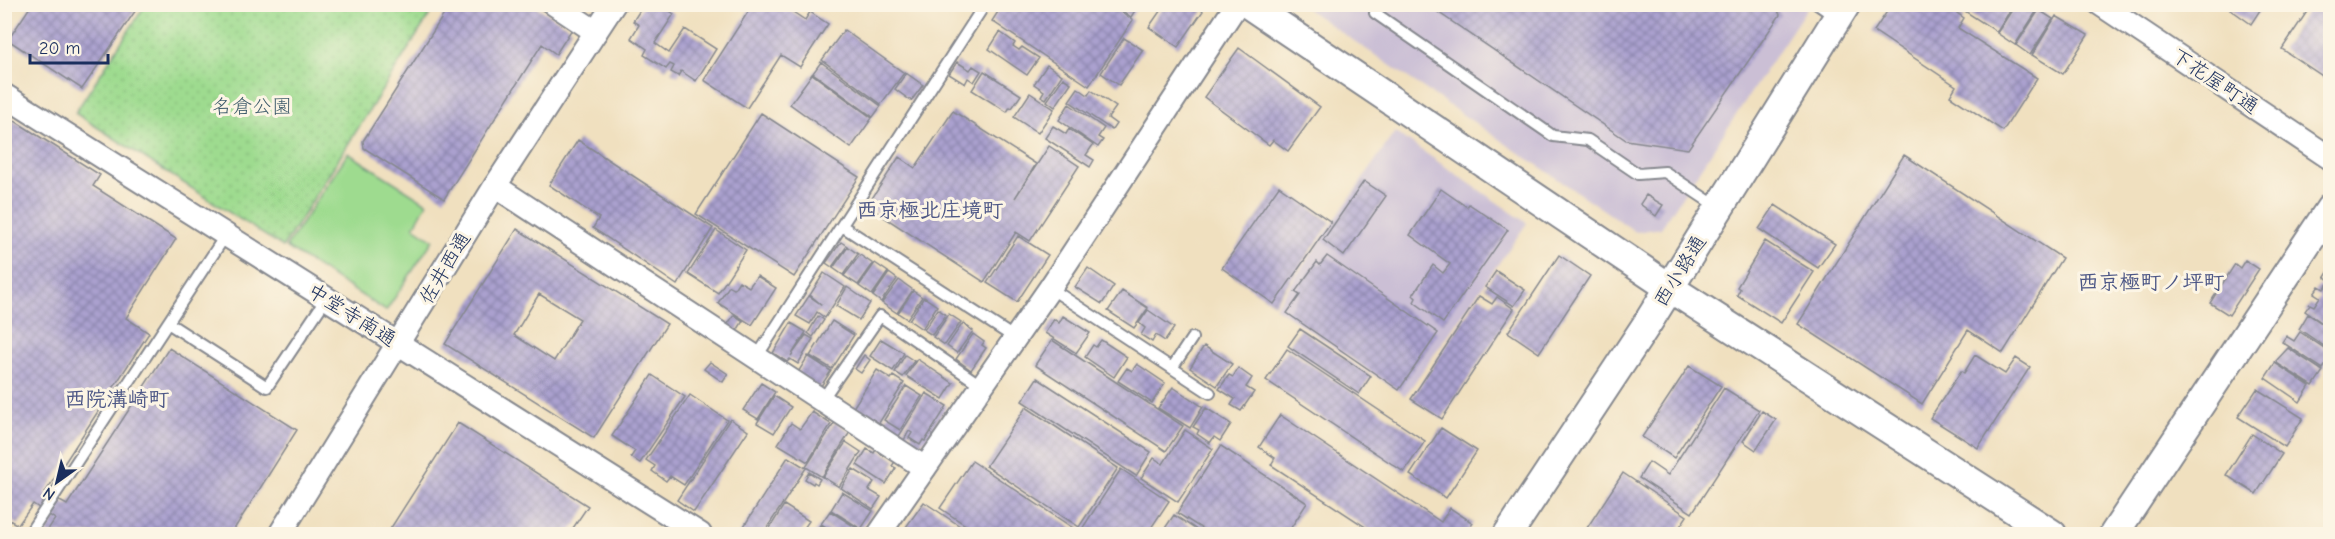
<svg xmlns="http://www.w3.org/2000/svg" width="2335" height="539" viewBox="0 0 2335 539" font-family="'Comic Neue','Klee One',sans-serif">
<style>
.industrial{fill:#cbbfd5}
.green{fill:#9edb8f;stroke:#5c8576;stroke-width:1.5}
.park{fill:url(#park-dots);stroke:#5c8576;stroke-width:1.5}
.building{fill:url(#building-cross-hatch);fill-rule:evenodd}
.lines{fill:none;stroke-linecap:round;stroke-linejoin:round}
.service-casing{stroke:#86888e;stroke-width:14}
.minor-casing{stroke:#86888e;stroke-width:26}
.tertiary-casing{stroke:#86888e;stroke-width:32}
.service{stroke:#fff;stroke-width:10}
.minor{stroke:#fff;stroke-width:22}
.tertiary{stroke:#fff;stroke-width:28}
.labels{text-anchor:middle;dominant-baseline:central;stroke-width:6;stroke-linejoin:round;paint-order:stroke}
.street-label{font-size:20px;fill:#1b2f5e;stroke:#fcf5e5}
.park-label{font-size:20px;fill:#3c5a6a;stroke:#fcf5e5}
.neighbourhood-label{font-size:21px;font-weight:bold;fill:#4d5786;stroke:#fcf5e5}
</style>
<defs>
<pattern id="park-dots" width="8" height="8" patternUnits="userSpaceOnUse" patternTransform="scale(1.5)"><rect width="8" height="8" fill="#9edb8f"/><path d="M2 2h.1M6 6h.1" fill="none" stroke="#88bc7e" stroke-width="1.8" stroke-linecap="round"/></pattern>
<pattern id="building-cross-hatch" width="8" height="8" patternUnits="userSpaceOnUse" patternTransform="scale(1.5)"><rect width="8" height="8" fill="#aba1cf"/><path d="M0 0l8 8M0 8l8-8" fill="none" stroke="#8a84ab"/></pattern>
</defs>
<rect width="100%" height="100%" fill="#fcf5e5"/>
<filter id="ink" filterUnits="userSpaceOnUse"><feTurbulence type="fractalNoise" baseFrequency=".0167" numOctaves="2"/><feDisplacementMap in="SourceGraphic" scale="12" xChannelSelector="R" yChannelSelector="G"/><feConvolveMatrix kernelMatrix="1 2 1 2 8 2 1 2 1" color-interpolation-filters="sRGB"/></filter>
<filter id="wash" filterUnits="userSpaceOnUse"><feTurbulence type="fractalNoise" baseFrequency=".008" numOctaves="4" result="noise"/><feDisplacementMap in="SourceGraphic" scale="24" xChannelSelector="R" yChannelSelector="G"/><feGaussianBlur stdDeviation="1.35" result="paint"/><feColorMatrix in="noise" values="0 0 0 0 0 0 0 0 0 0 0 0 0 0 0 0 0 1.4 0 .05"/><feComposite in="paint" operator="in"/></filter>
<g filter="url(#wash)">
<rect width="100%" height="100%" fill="#f0e0bf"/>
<path class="industrial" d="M1301 5H1809L1661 228 1636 232Z
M1395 132 1527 223 1405 396 1275 307Z"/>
<path class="green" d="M348 153 427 203 414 227 433 240 386 311 286 247Z"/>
<path class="park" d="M146 4H436V5L283 247 75 113Z"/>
<g id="blocks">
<path class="building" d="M32 4H140L82 89 8 40Z
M644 4H659L674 14 655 43 669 53 685 29 716 49 696 81 681 71 678 76 671 72 674 66 670 64 666 69 644 55 647 49 631 38 639 25 633 21Z
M753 4H781L805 20 810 12 828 24 800 67 781 55 747 108 704 80Z
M1003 4H1110L1133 20 1089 86 992 21Z
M1117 4H1139L1131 17 1116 6Z
M1165 4H1193L1203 11 1178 47 1149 27Z
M1426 4H1775L1780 15 1688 149 1626 140Z
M1892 4H1944L1964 18 1958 28 2037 78 2003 131 1950 96 1956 86 1874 31Z
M1954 4H2014L1997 32Z
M2016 4H2031L2038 9 2015 45 1997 33Z
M2223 4H2264L2251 24Z
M2312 4H2330V81L2282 49Z
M450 5H534L572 29 556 54 542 44 444 199 364 148 363 141Z
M2039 10 2053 19 2030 55 2016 45Z
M2056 16 2088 35 2063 74 2032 55Z
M844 30 904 73 881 104 822 60Z
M1000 32 1015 43 1013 46 1019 50 1022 47 1039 58 1027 75 989 49Z
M1124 38 1143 50 1119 85 1101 73Z
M1239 48 1320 107 1288 151 1273 140 1269 145 1204 97Z
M821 62 881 106 873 117 813 73Z
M957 62 970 70 973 66 981 71 974 82 968 78 965 84 949 74Z
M1047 65 1062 75 1046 99 1041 96 1044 91 1034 84Z
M984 71 1021 95 1012 108 1010 107 1007 112 972 90Z
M906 73 923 85 911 101 895 89Z
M812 74 872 118 851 148 790 104Z
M1063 78 1071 83 1055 107 1047 101Z
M1078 88 1088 95 1091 90 1116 107 1108 118 1116 124 1112 130 1069 101Z
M1030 93 1054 109 1038 133 1014 117Z
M1069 104 1104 128 1098 137 1103 140 1098 147 1059 120Z
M953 111 1036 164 1015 198 1049 146 1079 166 1030 241 1016 232 984 282 867 206 899 157 915 168Z
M761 113 859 177 794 277 696 214Z
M4 114 100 175 93 186 176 239 126 318 149 333 45 493 67 505 169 348 297 430 231 534H45L55 519 33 504 18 525 4 517Z
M1053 126 1066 134 1069 129 1093 145 1086 155 1094 160 1090 167 1045 138Z
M578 140 713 228 677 285 593 228 599 218 549 185Z
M1904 155 2062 258 2003 353 1968 330 1922 404 1798 324Z
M1364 181 1386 196 1344 256 1323 240Z
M1279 186 1331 222 1274 304 1222 268Z
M1441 189 1467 207 1469 204 1508 230 1443 323 1414 302 1416 298 1413 295 1433 265 1443 273 1450 264 1410 235Z
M1646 195 1663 205 1656 216 1640 204Z
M1775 205 1835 244 1818 268 1759 229Z
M517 229 667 324 594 438 445 344ZM539 294 580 319 554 361 514 335Z
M716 230 746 250 718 293 688 274Z
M1018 236 1048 255 1017 302 987 283Z
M1765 241 1814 272 1781 323 1737 295 1740 289 1737 287Z
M841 242 847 246 832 267 826 263Z
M848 247 858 254 843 275 833 268Z
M860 255 873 264 858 285 844 276Z
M1559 255 1590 276 1539 353 1508 332Z
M1327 256 1438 333 1399 390 1287 313 1300 295 1295 292 1317 262 1320 265Z
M2245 260 2259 269 2229 315 2210 303 2235 264 2240 268Z
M875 263 888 272 872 295 859 286Z
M1088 268 1114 286 1102 304 1075 287Z
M2330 269V328L2305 311 2310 304 2314 306 2320 297 2314 293 2319 286 2324 289 2330 281 2325 277Z
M1496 271 1525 290 1514 306 1485 287Z
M824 273 845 287 825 318 817 312 810 324 796 316 809 296 822 305 810 295Z
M889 273 897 279 881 302 873 296Z
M757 276 776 288 752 325 718 303 729 286 734 289 739 281 749 287Z
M899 280 913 290 897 313 882 303Z
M847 287 870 303 859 320 836 306Z
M913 291 922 297 907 319 898 313Z
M1122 291 1148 308 1134 328 1108 311Z
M1479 296 1492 304 1497 297 1514 309 1442 419 1411 399Z
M924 297 937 306 922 329 909 320Z
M938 309 946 315 932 335 924 330Z
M1148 310 1174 328 1165 341 1156 335 1152 342 1141 335 1145 328 1139 323Z
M949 314 961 322 945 345 933 337Z
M2308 314 2330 329V350L2299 329Z
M734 315 743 321 735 334 725 328Z
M818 316 824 320 813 337 808 333Z
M1063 316 1090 333 1076 353 1045 333 1054 319 1059 323Z
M832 321 854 335 832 369 810 356Z
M791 323 806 332 791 356 806 335 813 339 798 364 790 359 787 362 773 353Z
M963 323 973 331 957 353 947 346Z
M1300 329 1371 376 1359 394 1288 346Z
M2300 332 2330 352V358L2323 369 2282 342 2286 336 2294 341Z
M973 334 984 342 982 345 986 348 971 370 956 359Z
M881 339 904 353 893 371 870 356Z
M1052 340 1183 426 1166 451 1035 365Z
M1101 340 1127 357 1114 377 1085 357 1093 345 1096 347Z
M1204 346 1232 364 1217 386 1190 368Z
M2288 348 2323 371 2313 386 2275 362Z
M1287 349 1425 441 1404 472 1266 380Z
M864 355 870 360 861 373 855 369Z
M905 355 914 361 903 377 895 372Z
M1975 355 2005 374 2016 358 2030 367 1978 448 1930 418 1961 371 1964 373Z
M808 356 831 371 819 389 797 374Z
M917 359 953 383 943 399 906 376Z
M710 362 728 374 723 382 704 369Z
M2275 363 2310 386 2300 402 2265 378Z
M1137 364 1165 383 1152 403 1118 381 1127 368 1132 371Z
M1689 366 1721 386 1674 458 1642 437Z
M1238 368 1252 378 1246 387 1254 392 1241 411 1231 405 1235 399 1219 389 1229 375 1233 377Z
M877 370 891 379 893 376 904 383 879 423 867 416 865 419 851 411Z
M652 375 685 397 640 463 631 457 635 451 612 436Z
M1037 378 1151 452 1136 476 1022 401Z
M761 383 775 392 758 419 743 410Z
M906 386 922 396 900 430 884 420Z
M1173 387 1203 407 1190 428 1158 408Z
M1724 388 1759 410 1692 513 1639 478 1649 462 1668 475Z
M2257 389 2303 418 2285 447 2238 417Z
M926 393 947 406 925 441 923 440 920 445 909 438 912 433 909 431 904 440 899 436Z
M690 395 727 420 684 485 670 476 666 481 652 471 655 466 646 460Z
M774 396 791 407 774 433 757 423Z
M1026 407 1118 468 1079 527 986 466Z
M1206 408 1231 424 1220 441 1214 437 1210 443 1197 434 1199 430 1193 427Z
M1762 411 1776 420 1756 450 1743 441Z
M812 412 831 424 808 462 778 444 791 423 800 429Z
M1280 415 1441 522 1450 508 1473 523 1466 534H1376L1271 465 1275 458 1259 447Z
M730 419 748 431 694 512 677 500Z
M835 422 850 432 822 477 806 467Z
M458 423 588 506 569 534H387Z
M1441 428 1477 451 1446 498 1410 475Z
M1185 430 1213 449 1178 502 1141 478 1154 458 1163 464Z
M2252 434 2282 454 2256 494 2226 475Z
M846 442 861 452 839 487 823 477Z
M1221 446 1307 503 1287 534H1210L1177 513Z
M877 448 896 460 892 466 896 468 886 484 857 465 867 449 874 453Z
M788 457 806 468 763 534H739Z
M972 461 1082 534H979L940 508Z
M853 469 874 482 869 490 881 497 873 509 841 488Z
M1121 469 1169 501 1147 534H1090L1082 529Z
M809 472 820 479 817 484 814 482 813 484 805 479Z
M1623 473 1687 516 1675 534H1590L1585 531Z
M842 492 873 511 861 529 831 510Z
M924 502 972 534H901Z
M784 505 809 521 800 534H766Z
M830 511 860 530 857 534H838L821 524Z
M1174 515 1203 534H1161Z
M820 525 835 534H814Z"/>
</g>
</g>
<g filter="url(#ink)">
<use href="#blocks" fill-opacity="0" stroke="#86888e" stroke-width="1.5"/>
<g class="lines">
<g class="service-casing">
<path id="service" d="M1381 4 1375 13 1553 136 1588 140 1638 174 1665 172 1719 208
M1817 4 1837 18
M842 226 1015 338
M1050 288 1210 393
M168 323 267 387 326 299
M756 358 985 4
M1172 368 1192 338
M822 400 880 316 982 386
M29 534 225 236"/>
</g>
<g class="minor-casing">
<path id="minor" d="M554 4 596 32
M2100 4 2330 158
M4 95 700 534
M495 186 925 468
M280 534 495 186 614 4
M879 534 1050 288 1237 4"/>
</g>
<g class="tertiary-casing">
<path id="tertiary" d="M1248 4 1670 288 2052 534
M1508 534 1647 324 1846 4
M2114 534 2330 209"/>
</g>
<use href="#service" class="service"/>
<use href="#minor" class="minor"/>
<use href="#tertiary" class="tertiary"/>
</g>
</g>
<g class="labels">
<g class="street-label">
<text transform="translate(2215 81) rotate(34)">下花屋町通</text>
<text transform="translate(445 268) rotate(-59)">佐井西通</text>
<text transform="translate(1680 271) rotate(-58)">西小路通</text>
<text transform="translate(352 315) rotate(32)">中堂寺南通</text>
</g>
<g class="park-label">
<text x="252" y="106">名倉公園</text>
</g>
<g class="neighbourhood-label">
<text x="930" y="210">西京極北庄境町</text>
<text x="2151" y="282">西京極町ノ坪町</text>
<text x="117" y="399">西院溝崎町</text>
</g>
</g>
<rect width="2335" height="539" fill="none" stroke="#fcf5e5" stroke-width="24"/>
<g transform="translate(57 482) rotate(214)" stroke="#fcf5e5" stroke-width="4.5" paint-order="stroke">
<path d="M0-4.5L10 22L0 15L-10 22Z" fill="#1b2f5e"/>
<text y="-9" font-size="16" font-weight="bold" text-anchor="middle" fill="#1b2f5e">N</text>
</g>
<path d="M30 54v9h78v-9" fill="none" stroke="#1b2f5e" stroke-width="3"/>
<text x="39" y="54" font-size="18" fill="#1b2f5e" stroke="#fcf5e5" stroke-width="4.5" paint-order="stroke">20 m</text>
</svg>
